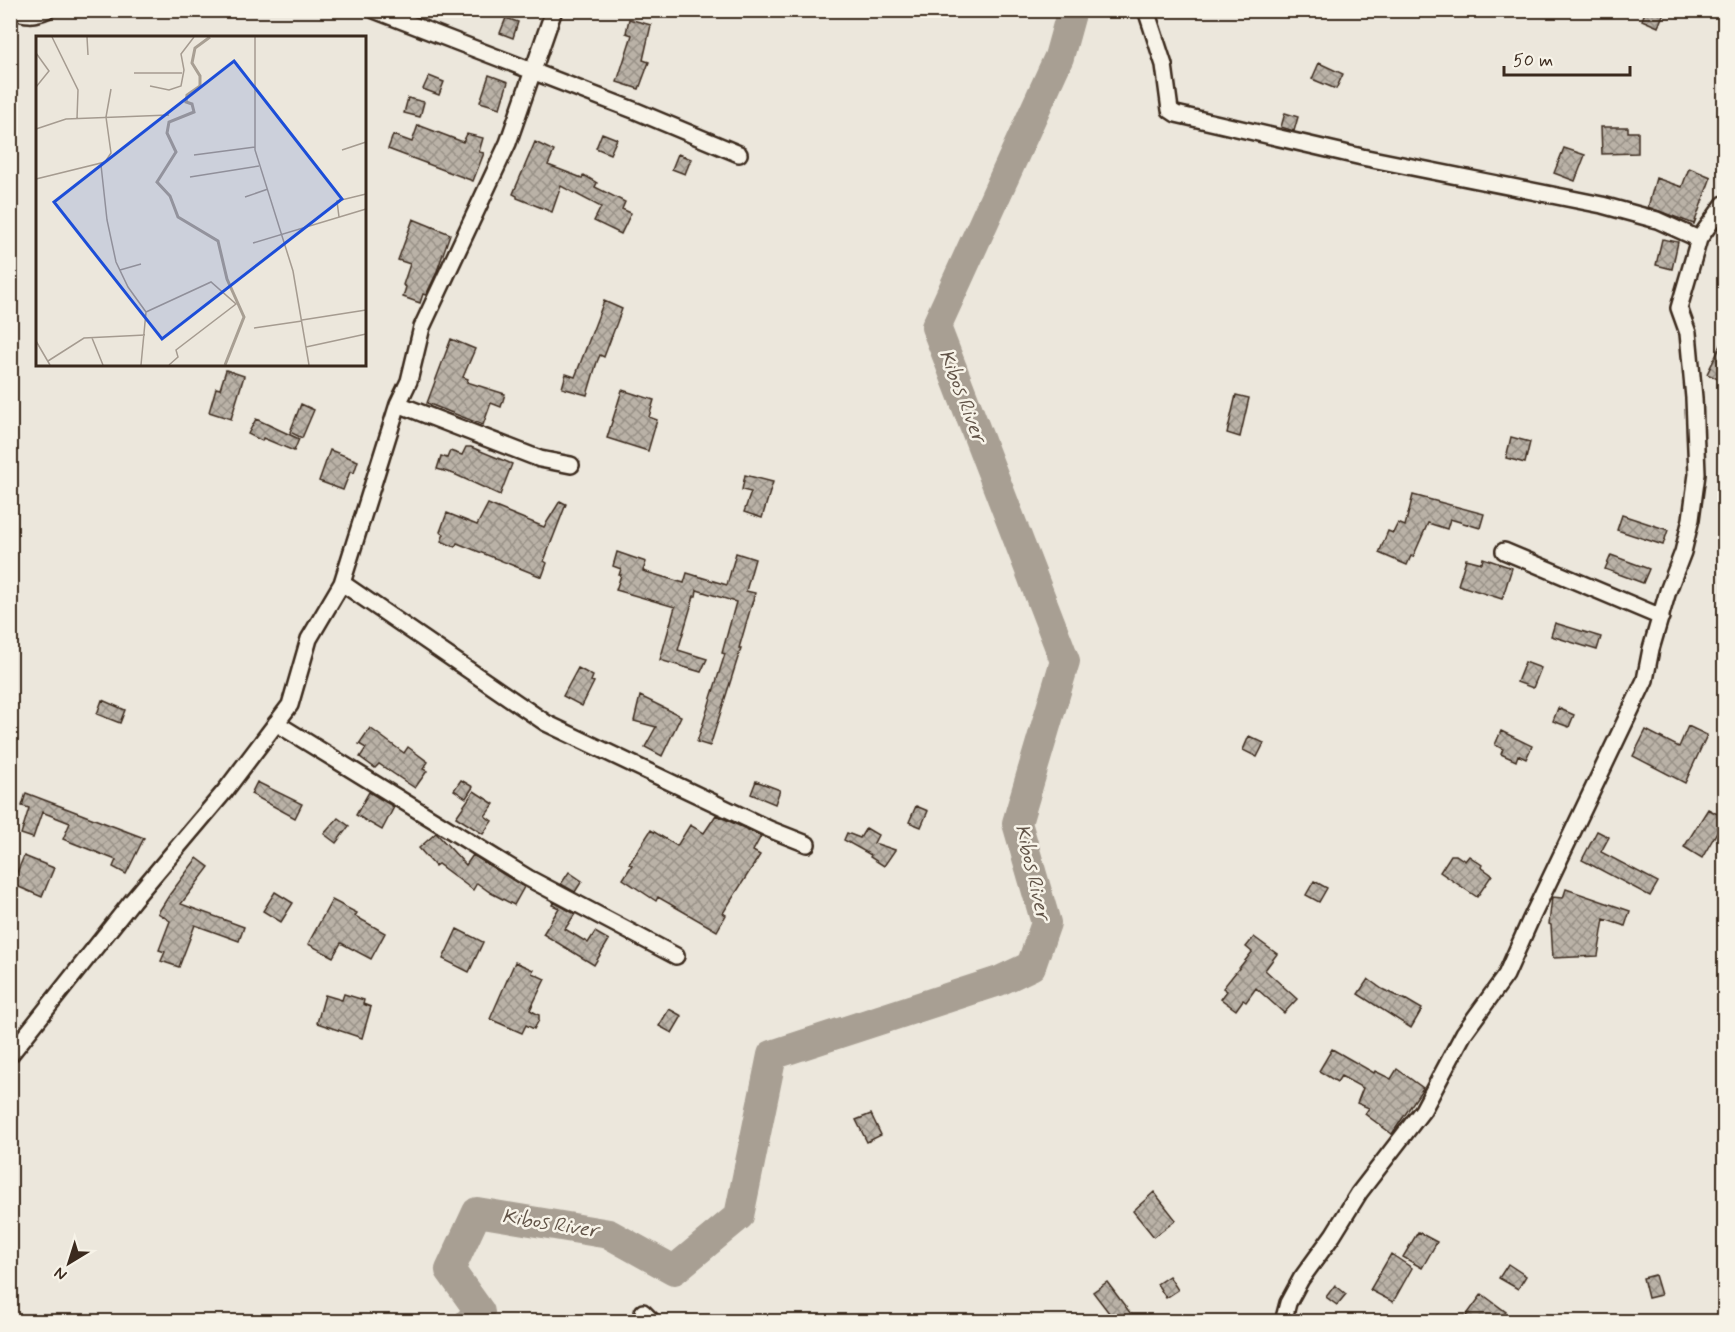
<svg xmlns="http://www.w3.org/2000/svg" width="1735" height="1332" viewBox="0 0 1735 1332" font-family="Mynerve,sans-serif">
<style>
.lines{fill:none;stroke-linecap:round;stroke-linejoin:round}
.river{stroke:#a89f93;stroke-width:30}
.building{fill:url(#building-cross-hatch);stroke:#3b2a1e;stroke-width:1.5}
.minor-casing{stroke:#3b2a1e;stroke-width:20}
.minor{stroke:#f7f3e8;stroke-width:15}
.labels{text-anchor:middle;dominant-baseline:central;stroke-width:5;stroke-linejoin:round;paint-order:stroke}
.water-label{font-size:20px;font-style:italic;fill:#615347;stroke:#f7f3e8}
.inset-river{fill:none;stroke:#a89f93;stroke-width:3}
.inset-road{fill:none;stroke:#a59b90;stroke-width:1.5}
.view{fill:#1d4ed8;fill-opacity:0.15;stroke:#1d4ed8;stroke-width:3}
.inset-edge{fill:none;stroke:#3b2a1e;stroke-width:3}
</style>
<defs>
<pattern id="building-cross-hatch" width="8" height="8" patternUnits="userSpaceOnUse" patternTransform="scale(1.5)"><rect width="8" height="8" fill="#bab2a7"/><path d="M0 0l8 8M0 8l8-8" fill="none" stroke="#989187"/></pattern>
</defs>
<rect width="100%" height="100%" fill="#ece7dc"/>
<filter id="ink" filterUnits="userSpaceOnUse"><feTurbulence type="fractalNoise" baseFrequency=".0167" numOctaves="2"/><feDisplacementMap in="SourceGraphic" scale="12" xChannelSelector="R" yChannelSelector="G"/><feConvolveMatrix kernelMatrix="1 2 1 2 8 2 1 2 1" color-interpolation-filters="sRGB"/></filter>
<g filter="url(#ink)">
<g class="lines">
<path class="river" d="M469 1322 480 1312 450 1270 477 1212 609 1234 674 1270 739 1216 772 1055 999 981 1031 966 1046 923 1017 823 1065 661 936 327 1059 57 1072 10"/>
</g>
<path class="building" d="M1646 10H1665L1658 27 1642 20Z
M506 18 518 22 513 38 500 33Z
M629 19 651 25 643 60 649 62 639 89 617 82 632 35 626 33Z
M1319 63 1343 74 1336 89 1312 79Z
M489 75 508 82 500 108 480 102Z
M429 76 444 82 439 95 423 89Z
M408 98 424 102 420 117 404 113Z
M1285 113 1298 117 1294 131 1281 127Z
M418 125 463 142 467 134 483 138 479 152 484 153 473 181 388 149 393 135 412 142Z
M1601 127H1628V132H1638V153L1602 154Z
M602 133 617 139 610 154 596 148Z
M535 142 554 151 548 165 582 178 584 175 597 183 595 187 625 202 622 209 631 213 621 234 594 221 601 207 561 186 552 212 517 198V196L513 194Z
M1564 148 1585 155 1575 181 1554 173Z
M678 154 691 159 685 174 672 169Z
M1689 168 1711 177 1694 224 1648 207 1656 178 1682 187Z
M413 219 450 234 436 274 426 295 423 294 420 303 403 297 406 287 403 285 410 264 398 260Z
M1662 239 1678 242 1672 269 1656 265Z
M604 301 622 309 604 357 600 355 597 362 587 395 562 388 566 374 575 377Z
M1725 337V371L1720 380 1707 374Z
M451 339 475 349 463 377 468 379 467 382 505 394 501 407 491 403 483 425 427 403Z
M226 370 244 376 231 419 209 412 216 388 220 389Z
M622 390 654 400 649 417 657 420 648 451 607 438Z
M1236 395 1249 398 1240 437 1227 433Z
M301 404 314 410 302 438 290 432Z
M256 419 299 439 294 451 263 438 262 441 248 434Z
M1511 437 1530 442 1525 463 1506 458Z
M466 447H471L512 464 500 495 454 474 437 469 441 456 447 458 450 451 462 455Z
M330 450 358 461 354 473 350 472 343 490 319 481Z
M745 475 773 482 762 518 744 512 751 492 742 490Z
M1413 495 1484 514 1480 528 1450 519 1447 529 1428 523 1413 557 1411 556 1407 565 1379 553 1388 531 1393 533 1398 523 1405 526Z
M560 501 566 504 544 561 547 563 542 577 457 543 455 547 441 541 444 534 440 532 447 513 477 525 488 504 544 527Z
M1622 515 1668 530 1663 545 1617 530Z
M617 552 646 562 643 571 684 583 687 573 727 585 736 553 755 559 746 591 755 593 739 648H741L710 746 697 742 725 654 722 653 736 602 697 590 696 596H694L678 650 707 659 701 672 660 660 675 607 616 590 621 575H619L621 569 613 566Z
M1611 555 1649 569 1643 583 1605 569Z
M1483 558 1512 568 1502 599 1458 585 1466 559 1482 563Z
M1555 623 1601 637 1597 650 1551 636Z
M1525 662 1541 668 1533 688 1517 682Z
M578 668 593 676 591 681 594 682 582 706 563 696Z
M640 696 681 716 662 756 645 747 656 727 634 721Z
M102 700 125 710 120 723 97 714Z
M1558 708 1574 715 1569 727 1553 721Z
M1688 726 1707 735 1685 783 1633 756 1646 730 1679 747Z
M370 728 404 753 408 747 428 762 423 769 427 771 415 788 379 764 375 768 360 757 366 748 359 744Z
M1501 731 1532 746 1526 759 1518 755 1516 761 1501 754 1503 749 1495 745Z
M1249 736 1264 743 1257 757 1243 750Z
M461 780 473 787 466 798 454 790Z
M756 781 780 790 775 804 751 794Z
M257 782 302 804 295 818 251 794Z
M474 791 494 804 485 816 492 821 483 834 456 817Z
M369 792 394 807 382 830 356 815Z
M26 793 144 838 126 874 113 867 116 860 63 839 70 823 42 812 33 838 21 834 29 808 22 806Z
M916 806 928 811 921 827 909 822Z
M1708 809 1725 818V835L1717 832 1702 858 1684 847Z
M716 815 761 836 753 851 760 855 723 913 726 915 717 931 658 897 656 901 623 879 632 865 629 864 651 830 677 846 690 825 704 833Z
M338 818 349 826 336 843 324 834Z
M866 828 878 835 874 843 895 850 884 866 870 857 871 855 844 840 847 833 860 838Z
M1597 831 1609 837 1601 852 1658 882 1650 896 1582 860Z
M436 833 466 865 473 855 524 887 514 905 491 893 477 883 473 890 438 864 435 866 419 848Z
M1451 855H1456L1465 861 1469 856 1482 865 1481 867 1492 875 1477 897 1440 872Z
M24 856 54 868 42 897 12 884Z
M197 858 209 867 181 904 244 927 239 941 195 925 179 967 161 961 165 952 159 950 170 921 158 913 170 894Z
M569 872 582 881 575 892 561 884Z
M1314 881 1327 888 1319 902 1306 895Z
M1566 889 1630 911 1625 926 1604 919 1598 956 1553 958 1551 925 1549 924 1552 897 1563 898Z
M275 892 293 903 281 922 263 911Z
M332 900 357 913 355 916 385 933 371 959 341 943 333 957 308 944Z
M554 902 575 914 565 929 588 943 595 932 609 940 594 965 543 934 559 908 552 905Z
M457 929 483 942 469 972 443 959Z
M1254 937 1277 954 1265 970 1297 999 1284 1013 1256 988 1246 1002 1243 1000 1236 1010 1221 999 1227 991 1223 988 1252 952 1246 947Z
M515 962 533 970 532 973 545 979 530 1010 539 1015V1020L534 1029 526 1025 522 1033 490 1019Z
M1368 979 1382 989 1405 1000V999L1422 1009 1411 1028 1358 994Z
M344 994 364 1000 363 1004 371 1007 362 1038 317 1023 325 995 342 1000Z
M669 1009 682 1016 672 1033 659 1026Z
M1332 1049 1374 1073 1375 1071 1391 1079 1397 1069 1423 1088 1392 1134 1365 1114 1369 1108 1357 1103 1363 1088 1341 1076 1337 1082 1319 1071Z
M871 1114 881 1135 867 1142 856 1120Z
M1154 1192 1176 1220 1154 1237 1133 1211Z
M1418 1232 1437 1242 1422 1268 1403 1257Z
M1391 1254 1412 1268 1393 1302 1370 1290Z
M1508 1264 1526 1276 1518 1289 1499 1278Z
M1655 1275 1661 1295 1648 1298 1643 1278Z
M1169 1276 1178 1290 1166 1298 1157 1284Z
M1107 1282 1137 1322H1116L1093 1292Z
M1335 1285 1346 1294 1337 1305 1326 1297Z
M1482 1294 1506 1312 1498 1322H1473L1466 1316Z"/>
<g class="lines">
<g class="minor-casing">
<path id="minor" d="M13 10C25 15 34 16 47 10
M374 10 636 111 739 154
M1146 10 1164 65 1170 110 1176 114 1362 157 1602 205 1657 220 1699 239
M398 404 540 459 571 465
M1504 551 1661 617
M342 583 546 723 769 829 807 844
M276 723 528 878 676 956
M10 1055 133 900 225 791 290 705 309 639 342 583 398 404 409 381 422 327 508 143 554 10
M643 1312 653 1322
M1283 1322 1288 1303 1301 1279 1333 1235 1359 1193 1423 1110 1464 1033 1506 975 1530 921 1645 680 1651 649 1668 591 1683 552 1691 519 1697 474 1694 398 1688 333 1679 308 1699 239 1724 204"/>
</g>
<use href="#minor" class="minor"/>
</g>
</g>
<g class="labels">
<g class="water-label">
<text transform="translate(962 396) rotate(69)">Kibos River</text>
<text transform="translate(1032 872) rotate(77)">Kibos River</text>
<text transform="translate(550 1224) rotate(9)">Kibos River</text>
</g>
</g>
<g transform="translate(36 36)">
<rect width="330" height="330" fill="#ece7dc"/>
<path class="inset-river" d="M174 1 159 12 156 27 164 40V50L151 59 150 66 156 68 158 76 133 86 131 97 140 116 121 146 134 160 142 181 182 205 191 243 208 281 189 329"/>
<path class="inset-road" d="M16 1 42 54 41 83M51 1 52 19M219 1V114L257 235 273 329M0 17 13 35 0 51M98 37H146M114 50 133 54 145 50 148 34 145 18 158 1M0 93 30 83 133 79M306 114 330 106M158 119 219 111M65 129 71 184 80 226 92 251 110 276 105 329M154 141 223 130M0 143 69 126 75 117 70 81 75 53M209 161 232 153M303 181 301 165 330 158M217 207 330 173M84 234 105 228M110 276 175 246 200 268 140 314 142 321 133 329M266 284 330 274M218 292 266 285M56 302 67 329M0 305 14 329M270 311 330 298M12 325 48 302 109 299"/>
<path class="view" d="M198 25 306 163 126 303 18 166Z"/>
<rect width="330" height="330" class="inset-edge"/>
</g>
<rect width="1735" height="1332" fill="none" stroke="#f7f3e8" stroke-width="36"/>
<rect x="18" y="18" width="1699" height="1296" fill="none" stroke="#3b2a1e" stroke-width="2" filter="url(#ink)"/>
<g transform="translate(69 1263) rotate(218)" stroke="#f7f3e8" stroke-width="4.5" paint-order="stroke">
<path d="M0-4.5L10 22L0 15L-10 22Z" fill="#3b2a1e"/>
<text y="-9" font-size="16" font-weight="bold" text-anchor="middle" fill="#3b2a1e">N</text>
</g>
<path d="M1504 66v9h126v-9" fill="none" stroke="#3b2a1e" stroke-width="3"/>
<text x="1513" y="66" font-size="18" fill="#3b2a1e" stroke="#f7f3e8" stroke-width="4.5" paint-order="stroke">50 m</text>
</svg>
